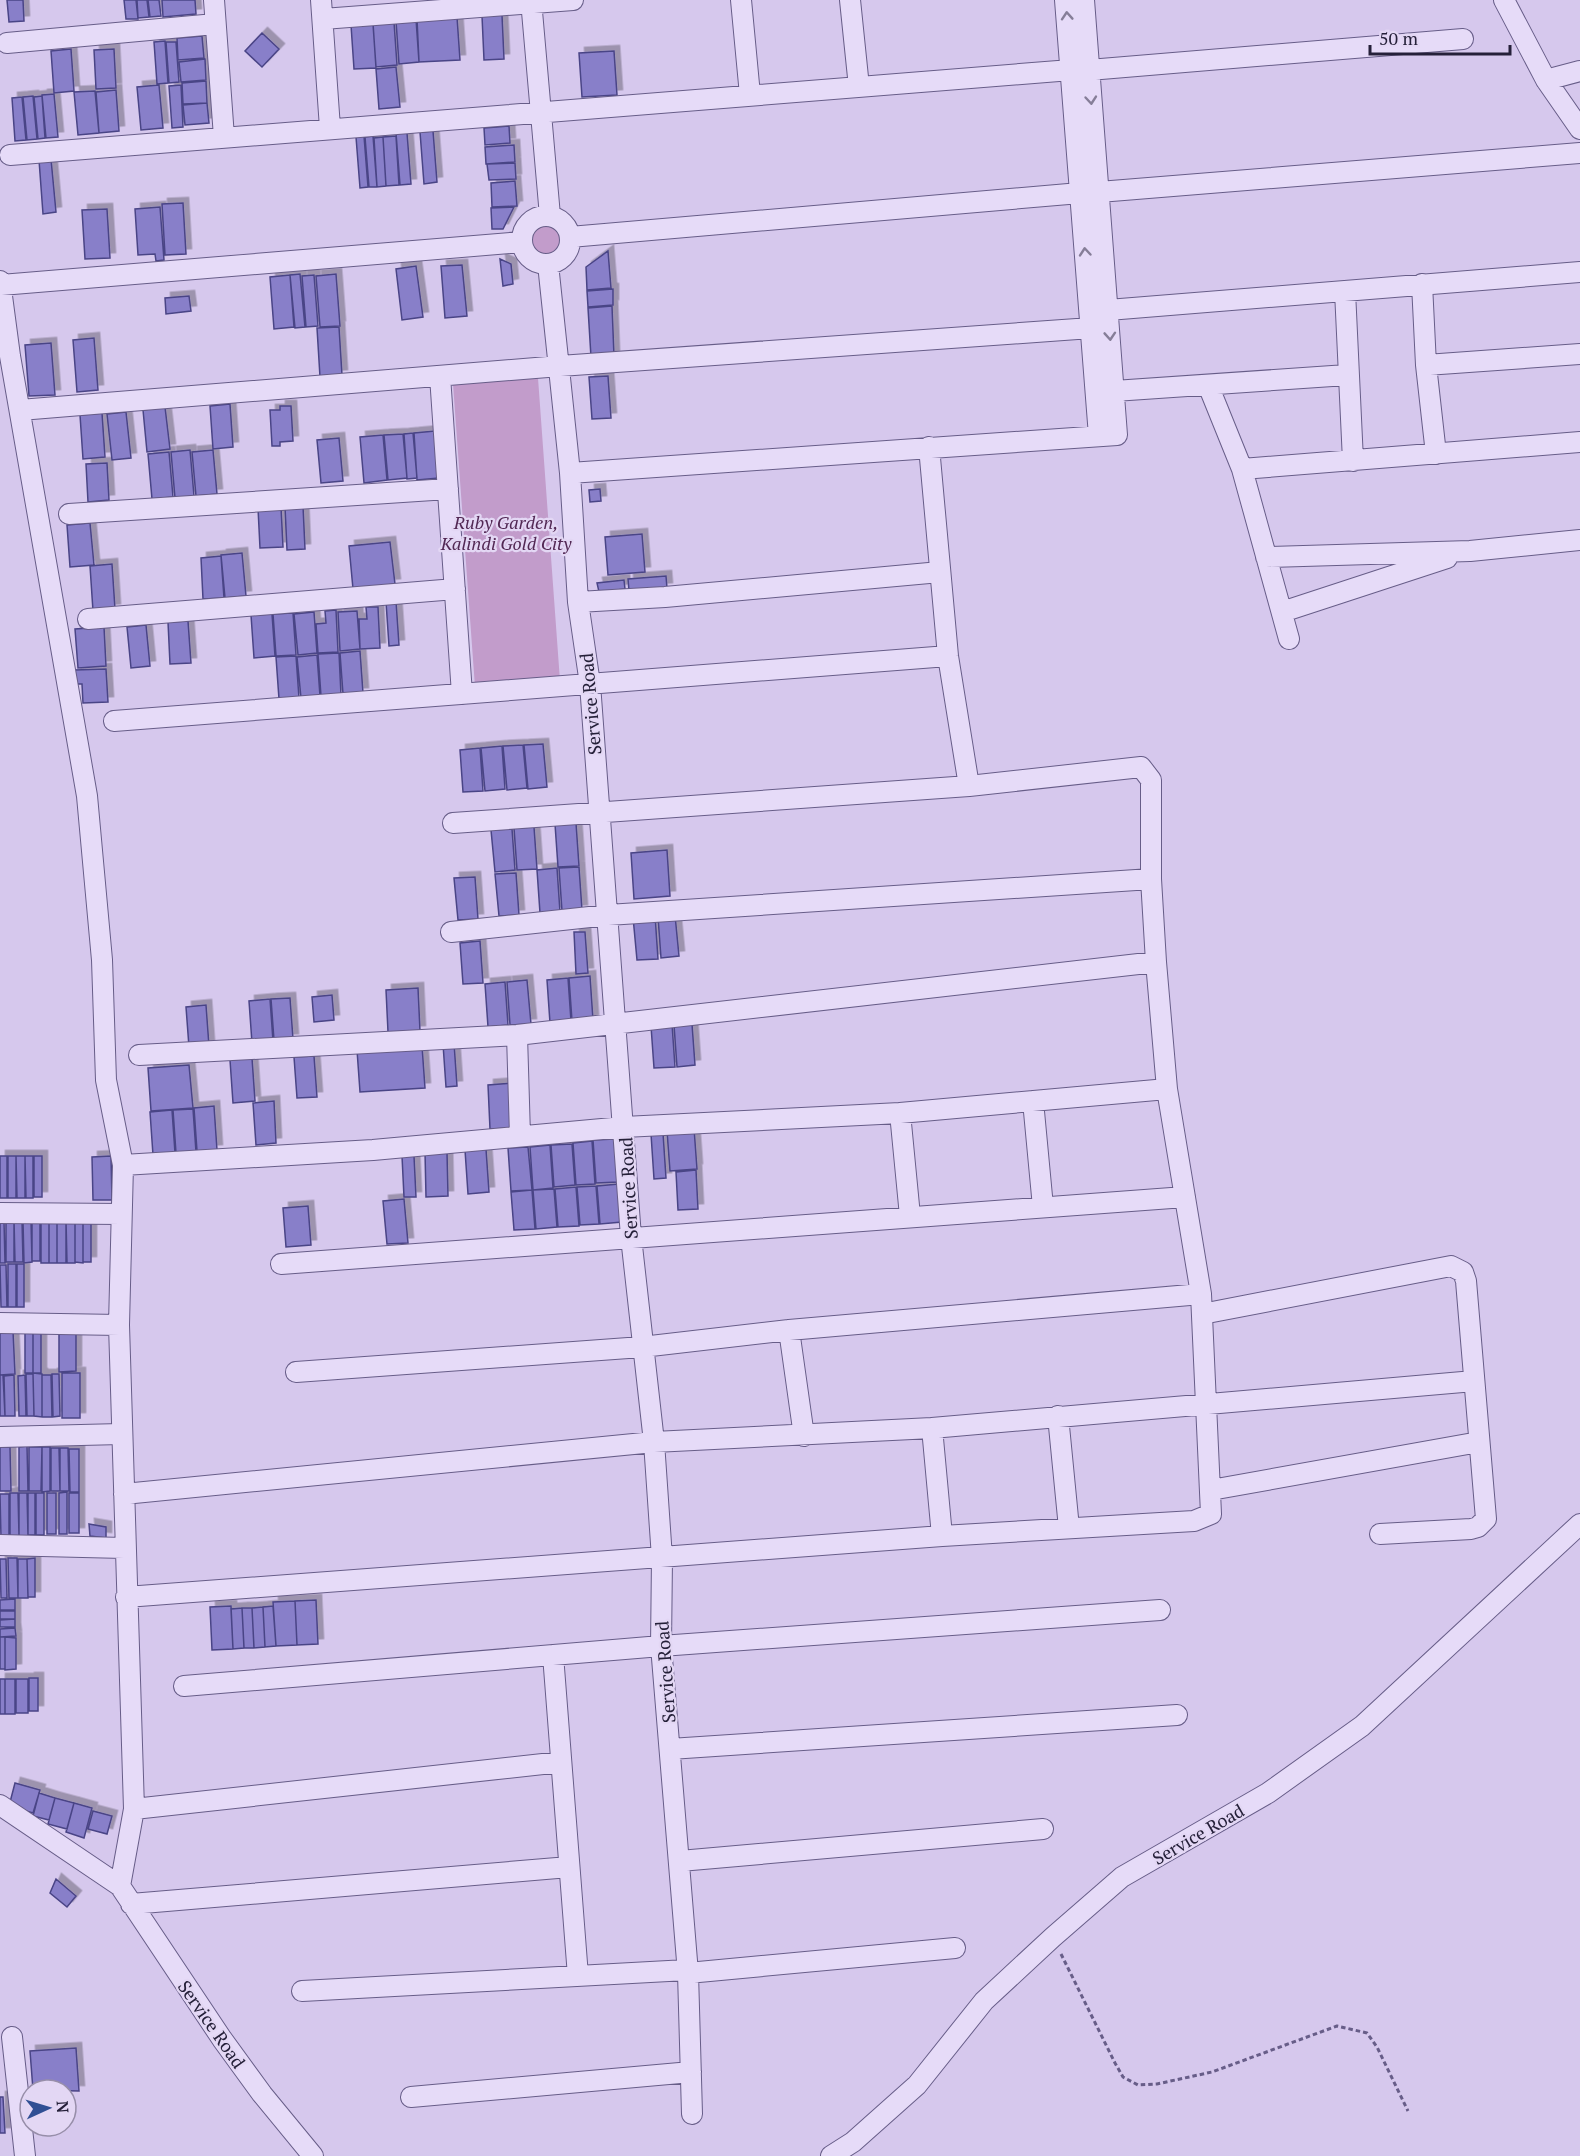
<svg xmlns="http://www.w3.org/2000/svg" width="1580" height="2156" viewBox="0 0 1580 2156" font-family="'PT Serif',serif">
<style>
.green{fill:#c29ccb}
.building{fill:#887fc9;stroke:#4a4486;stroke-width:1.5;filter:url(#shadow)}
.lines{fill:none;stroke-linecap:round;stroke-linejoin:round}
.minor-casing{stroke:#675d88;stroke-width:22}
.path{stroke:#675d88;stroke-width:3;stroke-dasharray:4.5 3;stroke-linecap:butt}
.minor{stroke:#e6dbf8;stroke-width:20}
.oneway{stroke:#867e98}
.labels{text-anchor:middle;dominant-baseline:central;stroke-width:4.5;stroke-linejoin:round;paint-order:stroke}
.park-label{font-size:18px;font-style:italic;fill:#522854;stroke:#e3d7f4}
.street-label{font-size:18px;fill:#252039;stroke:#e3d7f4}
</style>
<defs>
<filter id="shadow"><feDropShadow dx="5.5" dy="-5.5" stdDeviation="0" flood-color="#0004"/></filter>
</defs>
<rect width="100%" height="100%" fill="#d6c8ed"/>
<path class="green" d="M522 240a24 24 0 1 1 48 0a24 24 0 1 1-48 0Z
M538 378 560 681 475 687 453 384Z"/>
<path class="building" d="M7 0H23L24 21 9 22Z
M124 0H136L138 19H126Z
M137 0H147L149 17 138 18Z
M148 0H159L161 16 150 17Z
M162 0H195L196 14 163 17Z
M502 15 504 59 484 60 482 16Z
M457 17 460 60 419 62 417 19Z
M416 19 419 62 399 64 396 21Z
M394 22 397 65 376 67 373 24Z
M373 23 376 68 354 69 351 25Z
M262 33 279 49 262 67 245 51Z
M202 36 204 58 178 60 177 38Z
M165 41 168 83 157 84 154 42Z
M166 42H176L179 82 169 83Z
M71 49 74 91 54 93 51 51Z
M114 49 116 88 96 89 94 50Z
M614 51 617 95 582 97 579 53Z
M205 59 206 80 181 82 179 62Z
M396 67 400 107 379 109 376 69Z
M206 81 207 103 183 104 182 83Z
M159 85 163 128 141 130 137 87Z
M181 85 183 127 172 128 169 86Z
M116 90 119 131 99 133 96 92Z
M95 91 99 133 78 135 74 92Z
M54 94 58 137 46 138 42 95Z
M33 96 37 139 27 140 23 97Z
M42 96 45 138 38 139 34 97Z
M22 97 26 140 15 141 12 98Z
M207 103 209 123 185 125 183 105Z
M509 126 510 143 485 145 484 128Z
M433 131 437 182 424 184 420 132Z
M396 133H407L411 184 400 185Z
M364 136 368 187 360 188 356 137Z
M373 136 377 187H369L365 137Z
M396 136 399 185 386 186 383 137Z
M383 137 386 186 377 187 374 138Z
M514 145 515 162 486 164 485 147Z
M51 159 56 212 43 214 39 160Z
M515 163 516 179 489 180 487 164Z
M515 181 517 206 492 207 491 183Z
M183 203 186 254 165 255 162 204Z
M160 207 164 260 156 261 155 254 138 255 135 209Z
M514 207 503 229H492L491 208Z
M107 209 110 258 85 259 82 210Z
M608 251 611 288 587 290 586 267Z
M500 259 511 264 513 284 503 286Z
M462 265 467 316 445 318 441 266Z
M416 266 423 317 402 320 396 269Z
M300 274 305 327 295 328 290 275Z
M336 274 340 326 320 327 316 276Z
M290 275 294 327 274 329 270 277Z
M314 275 318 326 306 327 302 276Z
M613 289V305L588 307 587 291Z
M189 296 191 311 166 314 165 298Z
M612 306 614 356 591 357 588 308Z
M339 327 342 375 320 377 317 328Z
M94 338 98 390 77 392 73 340Z
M51 343 55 395 29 396 25 345Z
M608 376 611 418 592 419 589 377Z
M230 404 233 447 213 449 210 406Z
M280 406H291L293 441 280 442V446H272L270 410H280Z
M165 407 170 449 147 452 143 410Z
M126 412 131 458 112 460 107 414Z
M102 413 105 457 83 459 80 415Z
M435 431 439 478 417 480 414 433Z
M413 433 417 478 407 479 404 434Z
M403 434 407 478 388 480 384 435Z
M383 435 387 480 364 483 360 437Z
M339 438 343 481 321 483 317 440Z
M190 450 194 496 175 498 171 452Z
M213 450 217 494 196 496 192 452Z
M169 452 173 497 152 499 148 454Z
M107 463 109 500 88 502 86 464Z
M600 489 601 501 590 502 589 490Z
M303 506 305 549 287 550 285 507Z
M281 507 283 547 260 548 258 508Z
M90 523 94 565 70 567 67 525Z
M642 534 645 572 608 575 605 537Z
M390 542 395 584 353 589 349 546Z
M242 553 246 596 225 598 221 555Z
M221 556 224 598 203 599 201 558Z
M112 564 115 609 93 611 90 566Z
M666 576 667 588 629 591 628 579Z
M624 580 625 589 599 592 597 583Z
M396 601 399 645 389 646 386 602Z
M366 607H378L380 648 360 649 359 619H367Z
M336 610 338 652 318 653 316 624 326 623 325 611Z
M357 611 360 649 340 651 338 612Z
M314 612 317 653 298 655 294 614Z
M293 613 296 655 276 656 273 614Z
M272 614 275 656 254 658 251 615Z
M188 621 191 663 170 664 168 622Z
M146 625 150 666 131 668 127 627Z
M104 627 106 666 78 668 75 629Z
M360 651 363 693 343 694 340 653Z
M339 653 341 695 321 696 318 654Z
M317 655 320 696 301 698 297 657Z
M296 656 299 698 279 699 276 657Z
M106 669 108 702 83 703 82 684H76L75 670Z
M543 744 547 787 528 789 524 745Z
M523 745 527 788 507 790 503 746Z
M502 746 505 789 485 791 481 748Z
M480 748 483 791 463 792 460 750Z
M576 823 579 866 558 867 555 824Z
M534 827 537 869 517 870 514 828Z
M512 829 515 870 495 872 491 830Z
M667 850 670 896 634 899 631 853Z
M579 867 582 910 562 911 559 868Z
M557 868 560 912 540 913 537 870Z
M516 873 519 915 499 916 495 874Z
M475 877 478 919 458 920 454 878Z
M655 915 658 959 637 960 633 917Z
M675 915 679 956 661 958 658 917Z
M574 932H585L588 973 576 974Z
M480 941 483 983 463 984 460 943Z
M590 976 593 1020 572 1021 569 978Z
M568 978 571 1021 550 1023 547 980Z
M527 980 531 1024 510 1025 507 982Z
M505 982 508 1025 488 1027 485 984Z
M418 988 420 1031 388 1032 386 990Z
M332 995 334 1020 314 1022 312 997Z
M290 998 293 1039 274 1040 271 999Z
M270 999 273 1041 252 1043 249 1001Z
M206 1005 209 1046 189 1047 186 1007Z
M672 1024 675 1067 654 1068 651 1026Z
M692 1024 695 1065 677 1067 674 1025Z
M454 1043 457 1086 446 1087 443 1044Z
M422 1046 425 1088 360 1092 357 1050Z
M314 1056 317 1097 297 1098 294 1057Z
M252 1058 255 1101 233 1103 230 1060Z
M189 1065 193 1108 151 1111 148 1068Z
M512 1083 515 1128 490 1129 488 1085Z
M274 1101 276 1143 256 1145 253 1103Z
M214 1106 217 1150 197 1151 194 1108Z
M193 1109 196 1152 176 1153 173 1110Z
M172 1110 175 1153 153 1155 150 1112Z
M694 1128 697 1169 670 1171 667 1131Z
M663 1133 666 1178 654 1179 651 1134Z
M615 1139 618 1182 596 1183 593 1140Z
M592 1141 595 1184 576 1185 573 1143Z
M572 1144 575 1185 554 1187 551 1145Z
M550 1145 553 1188 533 1190 530 1147Z
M528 1147 532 1190 511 1191 508 1148Z
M486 1149 489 1192 468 1194 465 1150Z
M425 1152H447L448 1196 426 1197Z
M0 1156H7V1198H0Z
M8 1156H16V1198H8Z
M16 1156H25V1198H17Z
M25 1156H33V1198H26Z
M34 1156H42V1197H34Z
M111 1156 112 1200H93L92 1157Z
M402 1156H414L416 1197H404Z
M696 1170 698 1209 678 1210 676 1172Z
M619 1184 622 1222 600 1224 597 1186Z
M596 1186 599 1224 580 1225 577 1187Z
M576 1187 579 1226 558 1227 555 1189Z
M554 1189 557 1227 536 1229 533 1190Z
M532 1190 535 1229 514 1230 511 1192Z
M404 1199 408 1243 387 1244 383 1201Z
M308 1206 311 1245 286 1247 283 1208Z
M14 1220H22L23 1262H15Z
M49 1220 57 1221V1263H49Z
M66 1220H75V1263H67Z
M0 1221H4L5 1263H0Z
M23 1221H31L32 1262 24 1263Z
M32 1221H40V1261H32Z
M41 1221H49V1263H41Z
M57 1221H66V1263H57Z
M75 1221H83V1263L75 1262Z
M83 1221H91V1262H83Z
M6 1222H14V1262H6Z
M8 1264H16V1307H8Z
M17 1264H24V1307H17Z
M0 1265H6L7 1307H1Z
M59 1328H76V1371L59 1372Z
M25 1330H33V1373H25Z
M33 1330H41V1373H33Z
M13 1331 15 1374 0 1375V1332Z
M33 1373 42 1374V1417L34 1416Z
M62 1373H80V1418H62Z
M26 1374H33L34 1416H27Z
M52 1374H59L60 1416 53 1417Z
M0 1375H3L5 1416H0Z
M14 1375 15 1416H5L4 1376Z
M25 1375 26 1416H19L18 1376Z
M42 1375H51L52 1417H42Z
M27 1446 28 1491H19V1447Z
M0 1447H10L11 1491H0Z
M29 1447H42L41 1491H29Z
M42 1447H50V1491L42 1492Z
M51 1448H59L60 1491H51Z
M60 1448H68L69 1491H60Z
M69 1449H79V1492H70Z
M67 1492V1534H59V1493Z
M10 1493H18L19 1536H10Z
M19 1493H27L28 1537H19Z
M28 1493H35V1535H28Z
M36 1493H44V1535H36Z
M47 1493H56V1534H47Z
M69 1493H79V1533H69Z
M0 1494H9V1537L1 1538Z
M89 1524 106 1527V1538L90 1536Z
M8 1558H17L18 1598H9Z
M35 1558V1597H28L27 1559Z
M0 1559H6L7 1598H1Z
M18 1559H27L28 1598H18Z
M15 1599V1610H0V1600Z
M316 1600 318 1644 297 1645 295 1601Z
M295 1601 297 1645 276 1646 273 1602Z
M231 1606 233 1649 212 1650 210 1607Z
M273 1606 276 1646 265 1647 263 1607Z
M263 1607 265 1647 254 1648 252 1608Z
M242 1608 244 1648 233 1649 231 1609Z
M242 1608H252L254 1648H244Z
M0 1611H15V1619H0Z
M15 1619V1627H0V1620Z
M15 1628 16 1636 0 1637V1629Z
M0 1637H5V1669H0Z
M5 1637 16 1638V1669L5 1670Z
M29 1678H38V1711H29Z
M0 1679H5V1714H0Z
M5 1679H15V1714H5Z
M16 1679H28V1713H16Z
M15 1783 40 1790 33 1813 9 1806Z
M39 1793 55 1798 49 1820 33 1816Z
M55 1798 74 1803 67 1829 48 1824Z
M74 1803 92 1808 84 1838 66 1832Z
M93 1811 112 1816 107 1834 88 1829Z
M56 1879 76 1896 67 1907 50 1893Z
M76 2048 79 2091 33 2090 30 2051Z
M0 2097H3L5 2133H0Z"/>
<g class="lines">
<g class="minor-casing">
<path id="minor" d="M214 0 224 137
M321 0 330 128
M531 0 550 216
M741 0 750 95
M850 0 859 87
M1065 0 1099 436
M1504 0 1546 80 1580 129
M323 19 573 0
M7 43 215 24
M1089 70 1463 39
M1546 80 1580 71
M10 155 1071 70
M1099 192 1580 153
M522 240a24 24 0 1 1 48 0a24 24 0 1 1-48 0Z
M570 237 1080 193
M548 264 570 473 578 602 590 684 631 1237 654 1442 662 1558 661 1646 688 1973 692 2114
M0 281 10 356 87 796 102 960 106 1080 123 1165 119 1325 134 1809 120 1886
M1422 284 1426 365 1436 454
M1 285 522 242
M1345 291 1353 461
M1108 310 1580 272
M1426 365 1580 354
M440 376 462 694
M1208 385 1242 469 1289 639
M1114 391 1347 375
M20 410 560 366 1091 328
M929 447 948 656 969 786
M1242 469 1580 442
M570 473 1117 435 1084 0
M69 514 448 489
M1266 557 1470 551 1580 540
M578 602 665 597 940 572
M1282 612 1447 558
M88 619 455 589
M114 721 948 656
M451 932 608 915 1151 879
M517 1035 520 1136
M139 1055 517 1035 1156 962
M1033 1101 1043 1207
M900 1113 910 1216
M123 1165 373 1150 624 1127 900 1113 1167 1089
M0 1213 121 1214
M281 1264 1185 1197
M1202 1314 1451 1266 1463 1272 1466 1281 1486 1519 1478 1527 1471 1529 1380 1534
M0 1323 119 1325
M789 1330 804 1436
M296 1372 642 1347 789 1330 1201 1294
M1058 1416 1069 1528
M932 1428 942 1536
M0 1437 121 1434
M1211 1490 1479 1442
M124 1494 654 1442 932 1428 1474 1381
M0 1545 124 1548
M126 1597 942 1536 1194 1521 1211 1514 1201 1294 1167 1089 1156 962 1151 879V780L1141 767 969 786 453 823
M553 1655 578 1976
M184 1686 661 1646 1160 1610
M670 1749 1177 1715
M0 1805 120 1886 222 2039 262 2094 313 2156
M134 1809 561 1762
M680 1861 1043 1829
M131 1904 569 1867
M688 1973 955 1948
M302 1991 687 1970
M12 2037 25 2156
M411 2097 691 2072
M831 2156 853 2142 917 2085 984 2001 1053 1937 1122 1877 1268 1793 1362 1726 1580 1524"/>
</g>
<path class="path" d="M1061 1954 1115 2063 1123 2077 1138 2085 1157 2084 1212 2072 1337 2026 1367 2033 1377 2047 1408 2111"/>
<use href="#minor" class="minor"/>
</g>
<defs><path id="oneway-chevron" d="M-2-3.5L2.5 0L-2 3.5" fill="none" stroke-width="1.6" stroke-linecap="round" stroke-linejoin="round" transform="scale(1.5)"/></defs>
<g class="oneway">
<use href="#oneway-chevron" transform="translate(1067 16) rotate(-94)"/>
<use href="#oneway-chevron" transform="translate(1091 100) rotate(85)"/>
<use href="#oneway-chevron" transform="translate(1085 252) rotate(-95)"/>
<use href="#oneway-chevron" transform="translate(1110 336) rotate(86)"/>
</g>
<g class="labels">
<g class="park-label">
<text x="506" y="522">Ruby Garden,<tspan x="506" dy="21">Kalindi Gold City</tspan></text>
</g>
<g class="street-label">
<text transform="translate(590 704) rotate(-95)">Service Road</text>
<text transform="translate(628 1188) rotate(-93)">Service Road</text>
<text transform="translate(665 1672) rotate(-94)">Service Road</text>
<text transform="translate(1198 1834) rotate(-30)">Service Road</text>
<text transform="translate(212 2024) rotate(55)">Service Road</text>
</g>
</g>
<g transform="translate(48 2108) rotate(86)"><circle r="28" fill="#e3d7f4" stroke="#978ea9" stroke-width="1.5"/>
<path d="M0-4.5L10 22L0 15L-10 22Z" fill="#304f94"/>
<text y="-9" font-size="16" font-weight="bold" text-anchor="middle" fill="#252039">N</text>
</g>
<path d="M1370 45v9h140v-9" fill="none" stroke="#252039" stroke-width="3"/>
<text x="1379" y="45" font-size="18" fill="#252039" stroke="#e3d7f4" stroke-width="4.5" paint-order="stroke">50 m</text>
</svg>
